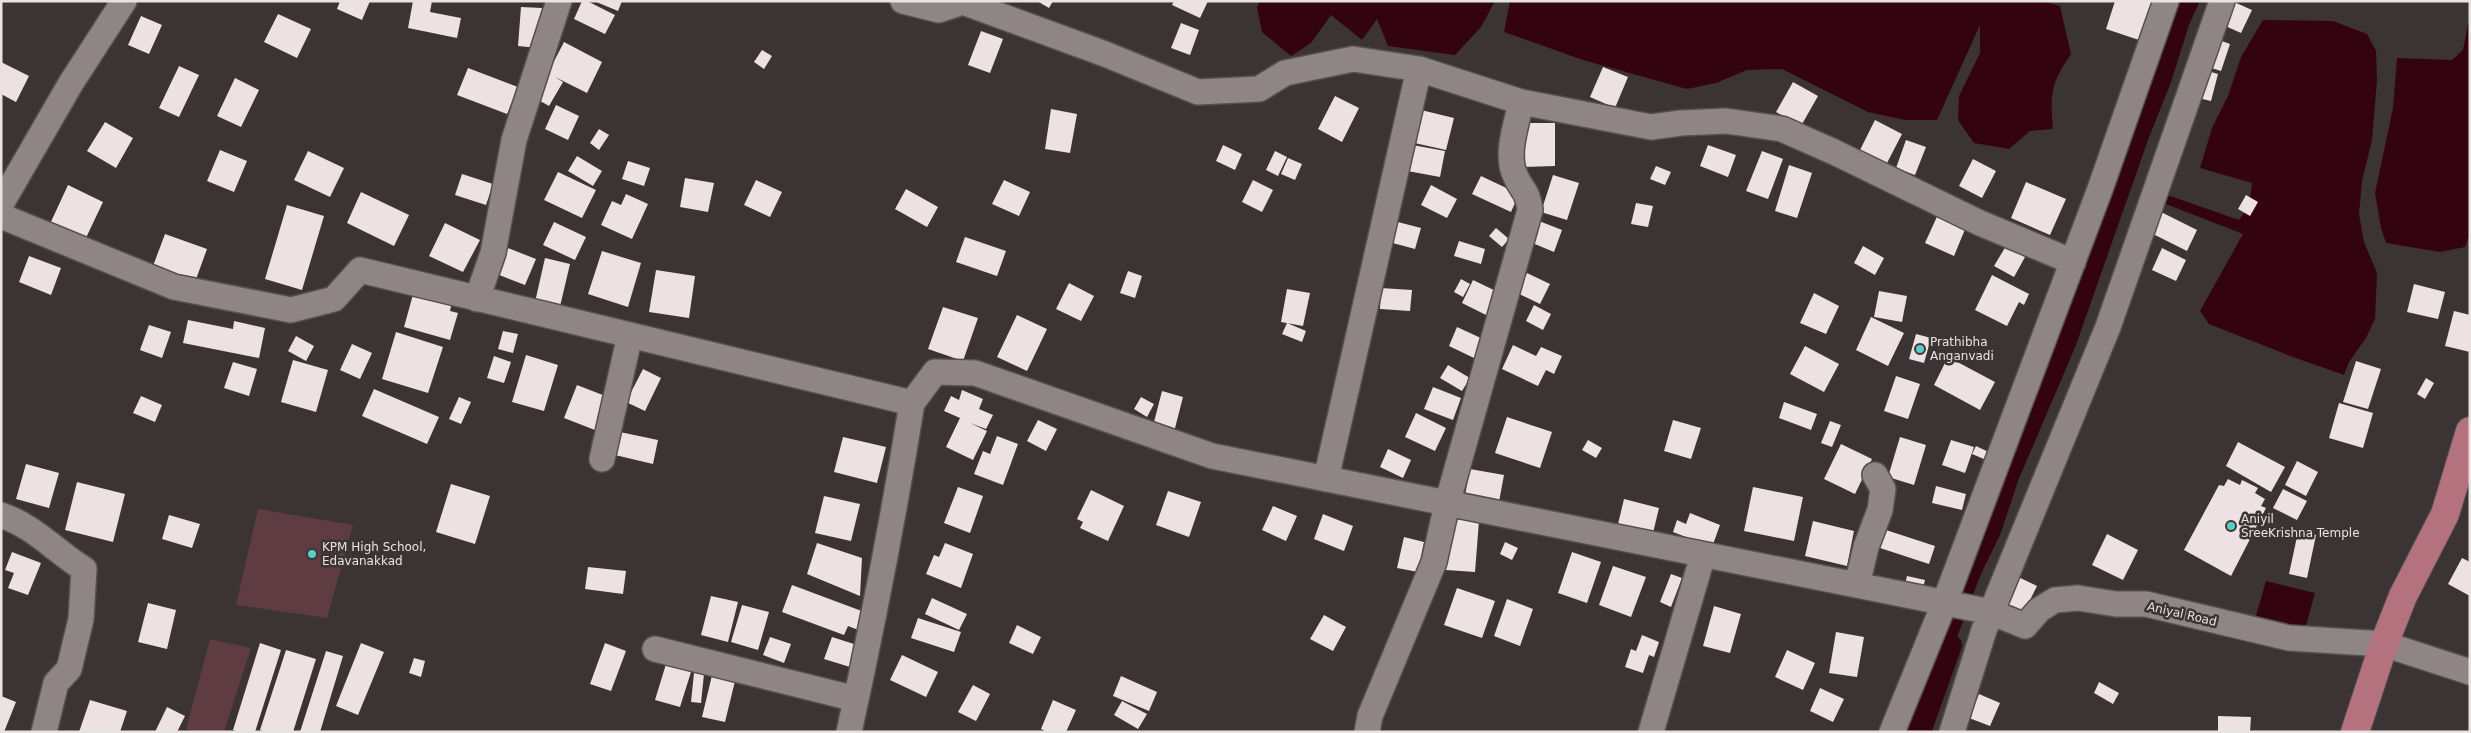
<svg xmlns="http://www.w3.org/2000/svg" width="2471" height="733" viewBox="0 0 2471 733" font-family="'DejaVu Sans',sans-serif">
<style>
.green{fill:#5e3c42}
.water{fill:#340311}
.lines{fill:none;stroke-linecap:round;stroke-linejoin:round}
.canal{stroke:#340311;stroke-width:20}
.building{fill:#ede1e3}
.minor-casing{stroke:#564f50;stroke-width:28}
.major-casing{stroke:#564f50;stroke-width:30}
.minor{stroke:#8f8486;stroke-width:25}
.major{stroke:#b4717e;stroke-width:28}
.poi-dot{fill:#55cec5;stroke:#3c3334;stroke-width:2}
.labels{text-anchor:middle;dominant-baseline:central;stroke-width:5;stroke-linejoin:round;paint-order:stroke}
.poi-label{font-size:12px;fill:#e8e2e3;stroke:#3c3334;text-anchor:start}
.street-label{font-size:12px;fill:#e8e2e3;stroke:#3c3334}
</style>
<rect width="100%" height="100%" fill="#3c3334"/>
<path class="green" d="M258 509 353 525 327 618 236 605Z
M210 639 251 648 224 732H194L186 729Z"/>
<path class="water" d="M1260 1H1495L1481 27 1455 55 1388 46 1377 19 1362 40 1331 15 1311 43 1291 56 1262 32 1257 7Z
M1510 1H2042L2060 6 2071 54C2051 83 2050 94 2053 129L2030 131 2009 149 1974 143 1958 120 1959 96 1980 53V25L1937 120H1905L1868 112 1782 69 1747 70 1716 83 1687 89 1583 60 1504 32Z
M2167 1H2200L2189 25 2171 82 2148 140 2076 345 2018 481 2000 535 1981 574 1944 671 1925 732H1896Z
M2470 14V234L2465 247 2440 252 2386 243 2381 228 2375 193 2393 108 2397 58 2452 60 2463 50Z
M2263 20 2333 21 2367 34 2376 51 2377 80 2372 140 2362 181 2359 214 2364 242 2377 273 2375 319 2366 338 2349 362 2344 375 2293 357 2209 324 2200 311 2243 234 2153 199 2156 191 2239 220C2248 209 2251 197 2252 183L2200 168 2212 128 2228 96 2241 57Z
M2266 581 2315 593 2303 636 2253 626Z"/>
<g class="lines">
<path class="canal" d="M1921 732 1952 645"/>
</g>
<path class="building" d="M340 1H370L362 20 337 9Z
M413 1H432L430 12 461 18 457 38 408 28Z
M582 1H587L615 15 605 34 574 19Z
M594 1H622L618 11Z
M1037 1H1053L1049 8Z
M1174 1H1208L1200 18 1172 5Z
M2115 1H2155L2142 41 2106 29Z
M2234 2 2252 10 2241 33 2223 25Z
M521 7 542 8 538 48 518 46Z
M278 14 311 29 297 58 264 42Z
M141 16 162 25 149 54 128 45Z
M1181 23 1199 30 1190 55 1171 48Z
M981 31 1003 39 990 73 968 65Z
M2211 37 2230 44 2221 71 2202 65Z
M564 42 602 62 587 93 555 77 563 82 549 106 535 98Z
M762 50 772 56 764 69 754 62Z
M1 62 29 76 16 102 1 94Z
M179 66 199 75 179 117 159 108Z
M1603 67 1628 77 1615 108 1590 97Z
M468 68 518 87 507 114 457 95Z
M2201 69 2218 74 2211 101 2194 97Z
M235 78 259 90 241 127 217 116Z
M1793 82 1818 96 1801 126 1776 112Z
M1335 96 1359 108 1342 142 1318 129Z
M556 105 579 116 568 140 545 129Z
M1051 109 1077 114 1070 153 1045 149Z
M1417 109 1454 118 1446 150 1410 142Z
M1875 120 1902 134 1886 165 1859 152Z
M105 122 133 138 116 168 87 151Z
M1524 123H1555V166L1524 167Z
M599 129 609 135 599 150 590 143Z
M1906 140 1926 147 1915 175 1896 168Z
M1407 144 1445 151 1440 177 1402 170Z
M1223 145 1242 154 1235 170 1216 161Z
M1708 145 1736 155 1728 177 1700 166Z
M220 150 247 161 234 192 207 181Z
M308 151 344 168 330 197 294 180Z
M1275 151 1287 157 1278 176 1266 170Z
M1762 151 1783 159 1768 199 1746 191Z
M577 156 602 171 593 186 568 171Z
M1288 158 1302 164 1295 180 1281 174Z
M1973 159 1996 171 1982 198 1959 186Z
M628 161 650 168 644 186 622 179Z
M1789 165 1812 173 1797 218 1775 211Z
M1656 166 1671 172 1665 185 1650 179Z
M558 172 596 190 582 218 544 200Z
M462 174 493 184 486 205 455 195Z
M1553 175 1579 183 1567 220 1541 212Z
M1481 176 1519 194 1511 212 1472 194Z
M685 178 714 183 708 212 680 207Z
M756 180 782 192 770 217 744 205Z
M1004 180 1030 192 1019 216 992 204Z
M1253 180 1273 190 1262 212 1242 202Z
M2026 182 2066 199 2050 235 2011 218Z
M68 185 103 202 84 242 49 226Z
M1431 185 1457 199 1447 218 1421 205Z
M906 189 938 207 927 227 895 209Z
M361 192 409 215 394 246 347 223Z
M626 194 648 204 632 239 601 225 612 201 621 205Z
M2246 195 2258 202 2250 216 2238 209Z
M1636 203 1653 206 1648 227 1631 224Z
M287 205 324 216 302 290 265 279Z
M1940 210 1968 222 1954 256 1925 243Z
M2159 211 2197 230 2187 251 2149 232Z
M1394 221 1421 228 1415 249 1389 242Z
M1539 221 1562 230 1554 252 1530 242Z
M554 222 586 237 575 260 543 245Z
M445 223 480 240 463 272 429 256Z
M1496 228 1509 239 1502 247 1489 236Z
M165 234 207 249 195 282 153 266Z
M965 237 1006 251 997 276 956 262Z
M1459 241 1485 249 1481 264 1454 256Z
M500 245 536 259 525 285 489 271Z
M1863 246 1884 258 1875 275 1854 263Z
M2006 246 2025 257 2014 277 1994 266Z
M2162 248 2186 260 2176 281 2152 270Z
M602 251 641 263 628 307 588 294Z
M29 256 61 268 51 295 19 282Z
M545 258 570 264 558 315 535 302Z
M656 270 695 276 689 318 649 312Z
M1128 271 1142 276 1135 298 1120 293Z
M1527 273 1550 284 1540 304 1517 293Z
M1992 275 2029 294 2024 305 2019 302 2007 326 1975 310Z
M1461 279 1470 284 1463 297 1454 292Z
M1473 280 1498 292 1486 315 1462 303Z
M1069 283 1094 296 1081 321 1056 309Z
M2414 284 2445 292 2438 319 2407 312Z
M1381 288 1412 290 1410 311 1380 309Z
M1287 289 1310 293 1303 326 1281 322Z
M414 291 452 302 450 311 458 313 450 340 404 327Z
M1879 291 1907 296 1902 322 1874 317Z
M1814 293 1839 306 1826 334 1800 323Z
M1534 305 1551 314 1543 330 1526 321Z
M943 307 978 318 963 361 928 349Z
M2454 311 2470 315V352L2445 346Z
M1017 315 1047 329 1027 371 997 357Z
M1871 317 1904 333 1888 366 1856 350Z
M188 320 233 329 234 321 265 328 259 358 183 343Z
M1287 323 1306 331 1302 342 1282 334Z
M149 325 171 332 162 358 140 350Z
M1457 327 1483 339 1474 358 1449 346Z
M503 331 518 334 513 353 498 349Z
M396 332 443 347 428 393 382 379Z
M1916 334 1931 338 1924 363 1909 359Z
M296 336 314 346 306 361 288 351Z
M352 344 372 353 360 379 340 370Z
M1513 345 1536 356 1541 347 1562 356 1554 374 1546 370 1538 386 1502 369Z
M1805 346 1839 364 1824 392 1790 374Z
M526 355 558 365 544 411 512 402Z
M494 356 511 362 504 383 487 378Z
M1948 357 1995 382 1980 410 1934 385Z
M293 360 328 370 316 412 281 402Z
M2356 361 2381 369 2368 409 2343 402Z
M233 362 257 369 249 396 224 388Z
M1448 365 1470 378 1462 391 1440 378Z
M643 369 661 378 645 411 626 402Z
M1896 376 1920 384 1908 419 1884 411Z
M2426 378 2434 383 2425 399 2417 394Z
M577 385 613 399 600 432 564 418Z
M1433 387 1461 398 1453 420 1424 409Z
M374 389 439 417 427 444 362 416Z
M962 390 983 399 979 409 993 415 986 429 970 423 987 431 973 460 946 447 960 418 944 411 951 396 959 400Z
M1162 391 1183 397 1174 432 1153 426Z
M141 396 162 405 155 422 133 413Z
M459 397 471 402 461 424 449 419Z
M1141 397 1154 404 1147 417 1134 409Z
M1784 402 1817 414 1811 430 1779 418Z
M2339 403 2373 413 2363 448 2329 438Z
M1416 413 1446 428 1435 451 1405 437Z
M1507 417 1552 432 1540 468 1495 453Z
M1038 420 1057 429 1046 451 1027 441Z
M1673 420 1701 428 1691 459 1664 451Z
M1830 421 1841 425 1832 447 1821 443Z
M620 432 658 440 653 464 615 455Z
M997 436 1018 444 1003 485 974 474 983 451 990 454Z
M843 437 886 447 877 483 834 472Z
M1900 437 1926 445 1914 485 1888 477Z
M1588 440 1602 448 1596 458 1582 450Z
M1951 440 1974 447 1965 473 1942 465Z
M2238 442 2285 467 2271 492 2226 466Z
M1841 444 1872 459 1855 494 1824 479Z
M1976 446 1995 455 1991 462 1972 454Z
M1388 449 1411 460 1403 478 1380 467Z
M2297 461 2318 472 2306 496 2285 485Z
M26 464 59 473 49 508 16 499Z
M1470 469 1504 475 1498 507 1464 501Z
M2228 479 2240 485 2242 480 2258 488 2255 493 2265 499 2261 506 2266 508 2231 576 2184 550 2219 485 2224 486Z
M77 482 125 494 113 542 65 530Z
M451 484 490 496 475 544 436 532Z
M1936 486 1966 494 1962 510 1932 503Z
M958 487 983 496 970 533 944 523Z
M1753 487 1803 497 1794 541 1744 531Z
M2283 489 2307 501 2297 520 2273 508Z
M1091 490 1124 506 1108 541 1080 528 1083 522 1077 519Z
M1168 491 1201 502 1189 537 1156 525Z
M824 496 860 504 851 541 815 533Z
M1624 499 1659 508 1653 533 1618 524Z
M1273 506 1297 516 1286 541 1262 530Z
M1690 513 1720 525 1712 547 1673 532 1677 520 1686 524Z
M1323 514 1353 526 1344 551 1314 539Z
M169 515 200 524 192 548 162 539Z
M1451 518 1479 521 1475 572 1446 570Z
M1813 521 1854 531 1847 566 1805 556Z
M1886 530 1935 546 1929 564 1880 548Z
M2298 532 2316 535 2307 578 2289 574Z
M2107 534 2138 550 2123 580 2092 565Z
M1404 537 1424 542 1418 572 1397 568Z
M1505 542 1518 548 1512 560 1500 554Z
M817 543 862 558 860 596 807 574Z
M945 543 973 554 961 588 926 574 934 555 939 557Z
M12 552 41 563 28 595 8 588 14 573 5 570Z
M1572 552 1601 562 1587 603 1558 593Z
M2462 558 2470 562V596L2448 584Z
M1613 566 1646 577 1631 617 1599 605Z
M588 567 626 571 623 594 585 589Z
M1671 574 1682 578 1671 607 1660 602Z
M2014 575 2037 586 2023 614 2000 602Z
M1907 576 1925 580 1922 592 1904 588Z
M792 585 867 613 861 631 848 626 844 635 782 612Z
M1457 588 1495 601 1482 638 1444 625Z
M711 596 738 602 728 642 701 635Z
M932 598 967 614 959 630 925 614Z
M1507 599 1533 609 1520 646 1494 636Z
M148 603 176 610 167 649 138 642Z
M742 605 769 612 758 650 731 642Z
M1714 606 1741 614 1730 653 1703 646Z
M1324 615 1346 627 1333 651 1310 639Z
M918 618 961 632 954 652 911 638Z
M1017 625 1041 637 1033 654 1009 643Z
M1836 632 1864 637 1857 677 1829 673Z
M1642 635 1659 642 1654 657 1649 655 1643 673 1625 667 1631 649 1636 651Z
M770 637 791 644 784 663 763 655Z
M832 637 857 645 850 667 824 659Z
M260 643 281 650 255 732H239L233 730Z
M361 643 384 652 358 715 336 706Z
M605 643 626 651 611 691 590 684Z
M286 650 316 659 293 732H266L260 730Z
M1787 650 1815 663 1803 690 1775 677Z
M326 651 343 656 320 732H300Z
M902 655 938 672 926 697 890 680Z
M414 658 425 661 421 677 409 673Z
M666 664 691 672 680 707 655 700Z
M714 667 737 673 725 722 702 717Z
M694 673 704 674 701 703 691 702Z
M1121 676 1157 692 1149 711 1113 696Z
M2099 682 2119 693 2113 704 2094 693Z
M973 685 990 694 976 721 958 712Z
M1820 688 1844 699 1833 722 1810 711Z
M1979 694 2000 703 1990 726 1969 718Z
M1 696 16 702 4 732H1Z
M90 700 127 711 120 732H79Z
M1053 700 1076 710 1066 732H1047L1041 729Z
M1122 701 1147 714 1138 729 1114 715Z
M167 707 185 716 177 732H155Z
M2218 716 2251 717 2250 732H2218Z"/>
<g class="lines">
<g class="minor-casing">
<path id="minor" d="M903 1 939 10 963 2 1105 54 1198 92 1259 89 1285 73 1353 59 1419 69 1521 102 1651 127 1681 123 1726 121 1782 129 1834 152 1980 223 2073 262
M1 204 71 83 124 1
M1 216 174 287 291 310 334 299 360 270 912 403 935 372 975 373 1212 456 1991 612 2025 626 2039 610 2055 600 2078 598 2116 604H2146L2289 638 2384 644 2470 672
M477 299 493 253 514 140 559 1
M602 459 630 335
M1326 479 1419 69
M1 515C34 526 55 551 84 569L81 619 69 669 56 683 44 732
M1857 585 1866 547 1880 510 1883 489 1875 475
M655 649 856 699
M849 732C873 623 894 514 912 403
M1367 732 1370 716 1434 562 1447 504 1530 210C1527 188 1522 192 1515 175 1505 154 1517 123 1521 102
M1651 732 1703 555
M1892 732 1944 604 2100 189 2166 1
M1952 732 1984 630 2108 327 2222 1"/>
</g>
<g class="major-casing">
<path id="major" d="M2355 732 2384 644 2403 596 2445 514 2470 431"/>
</g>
<use href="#minor" class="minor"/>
<use href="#major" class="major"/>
</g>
<g class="poi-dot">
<circle cx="1920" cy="349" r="5"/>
<circle cx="2231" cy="526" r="5"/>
<circle cx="312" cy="554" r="5"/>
</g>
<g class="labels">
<g class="poi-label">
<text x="1930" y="342">Prathibha<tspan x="1930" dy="14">Anganvadi</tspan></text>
<text x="2241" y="519">Aniyil<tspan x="2241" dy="14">SreeKrishna Temple</tspan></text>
<text x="322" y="547">KPM High School,<tspan x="322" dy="14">Edavanakkad</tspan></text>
</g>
<g class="street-label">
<text transform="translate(2182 614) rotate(13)">Aniyal Road</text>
</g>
</g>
<rect width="2471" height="733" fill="none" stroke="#e8e2e3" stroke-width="5"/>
</svg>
